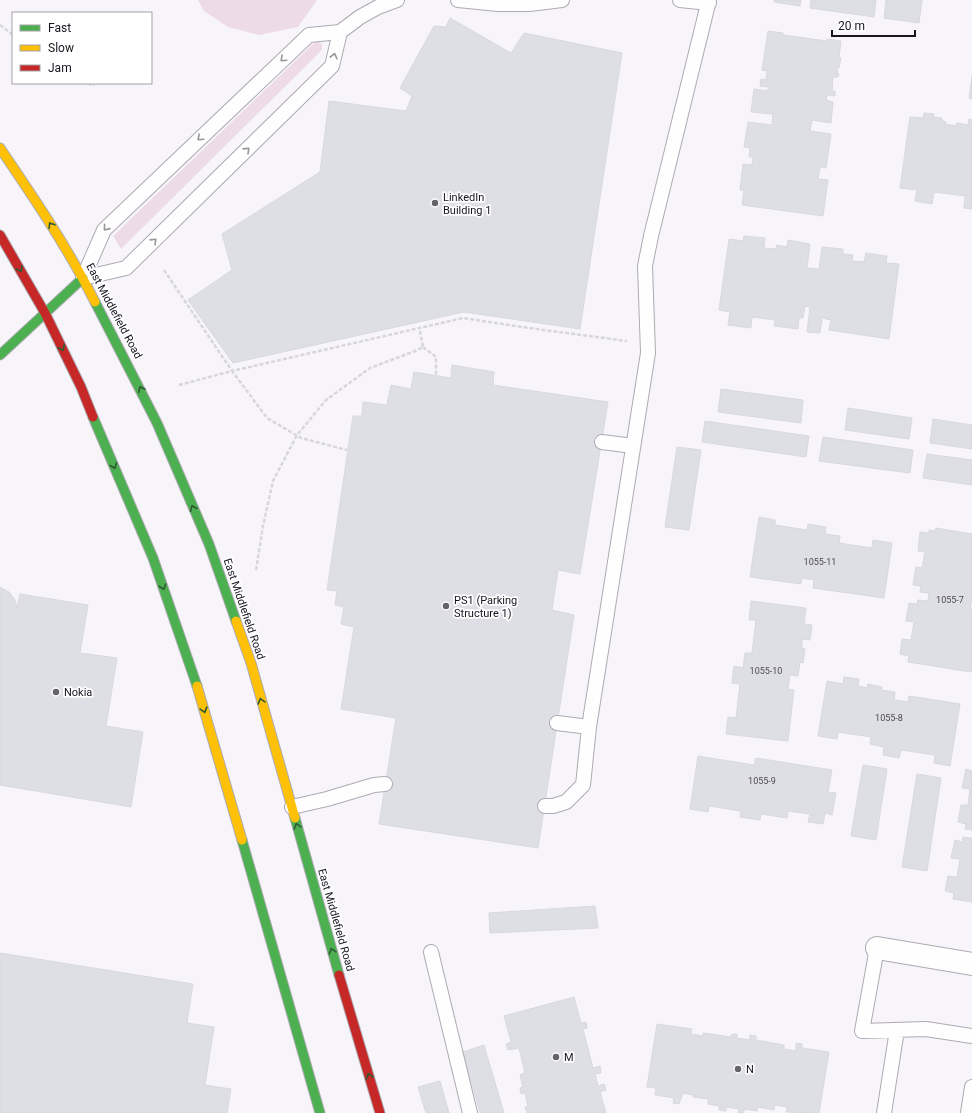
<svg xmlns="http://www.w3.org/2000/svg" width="972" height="1113" viewBox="0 0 972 1113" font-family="Roboto,sans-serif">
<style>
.green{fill:#eddce7}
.building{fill:#dedee5;stroke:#d8d8e0}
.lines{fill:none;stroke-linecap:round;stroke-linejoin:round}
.lane-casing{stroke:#adabb2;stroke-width:16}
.street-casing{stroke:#adabb2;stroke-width:24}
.fast-casing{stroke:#adabb2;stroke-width:11}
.slow-casing{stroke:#adabb2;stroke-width:11}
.jam-casing{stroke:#adabb2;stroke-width:11}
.path{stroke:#d7d6d8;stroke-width:2.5;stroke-dasharray:4 2;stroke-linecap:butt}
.lane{stroke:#fefefe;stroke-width:14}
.street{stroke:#fefefe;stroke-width:22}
.fast{stroke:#4caf50;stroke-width:9}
.slow{stroke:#ffc107;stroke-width:9}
.jam{stroke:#c62828;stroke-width:9}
.oneway{stroke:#969599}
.oneway2{stroke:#2f5a34}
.poi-dot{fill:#66636b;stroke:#fff;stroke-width:1.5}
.labels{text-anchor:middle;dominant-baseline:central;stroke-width:3.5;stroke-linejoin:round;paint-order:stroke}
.number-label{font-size:9px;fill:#4d4a53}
.poi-label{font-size:11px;fill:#18151e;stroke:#fff;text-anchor:start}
.street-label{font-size:11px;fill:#18151e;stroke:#fff}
</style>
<rect width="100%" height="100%" fill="#f7f5fa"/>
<path class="green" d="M198 0H317L298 27 259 35 228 27 204 11Z
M315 42H319L322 44V50L121 249 113 236Z"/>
<path class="building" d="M774 0H801L800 6 774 2Z
M811 0H876L874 17 810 8Z
M886 0H922L919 23 884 18Z
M450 18 511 53 524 33 622 53 580 329 464 312 233 363 188 300 232 270 222 234 320 172 329 101 406 111 412 96 400 88 434 26 446 27Z
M768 31 783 33V35L827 41V39L841 41 839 57 841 58 839 68 838 67 837 73 839 74 838 77H833L832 91H835V96L827 95 826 100 833 102 831 123 812 120 810 131 831 134 826 168 820 167 818 179 828 180 823 216 742 205 744 190H740L743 164 752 165 753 157H749L750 148 744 147 748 122 772 125 773 114 751 112 754 89 768 91V87L760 86 761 79 766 80 767 71 762 70Z
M972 76V99L969 98Z
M924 113 934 114 933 117 942 118V121L946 122 945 124 956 126 957 123 968 125 969 119 972 120V209L964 208 965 196 934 192 932 204 915 201 917 190 900 188 910 117 923 118Z
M744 236 765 238 764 248 776 249 777 245 787 247 788 240 810 244 807 268 819 269 822 247 843 249V254L853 255 852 261 864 262 866 253 887 256 886 263 899 264 889 339 829 330 831 320 822 318 820 333 807 332 810 307 805 306 803 318H799L798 329 774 326 775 320 752 317 751 328 728 325 730 312 719 310 729 239 743 241Z
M452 365 494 372 493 385 608 402 580 574 558 570 552 610 574 615 538 848 379 824 396 718 341 709 354 627 341 624 344 607 335 605 337 591 327 590 353 416H362L363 402 387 405 391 385 411 389 414 372 451 378Z
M721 389 803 400 801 423 718 412Z
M848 408 912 418 909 439 845 430Z
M933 419 972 425V449L930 443Z
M705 421 809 436 806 457 702 442Z
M823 437 913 450 910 473 819 461Z
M677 447 701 450 689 530 665 527Z
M927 454 972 460V485L923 478Z
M759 517 775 520V525L807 530 808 524 826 527 825 534 840 536 839 543 872 548 873 540 892 543 884 598 813 588 814 580 802 578 801 584 750 577Z
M936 528 972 534V600L970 609H972V668L971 672 908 662 909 656 900 654 902 639 911 640 914 622 906 621 909 603 917 604 918 600 928 601 929 593 920 592 921 586 913 585 916 567 922 568 925 552 918 551 920 532 929 533V530L935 531Z
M0 587 9 592 15 600 17 608 20 594 88 605 80 653 117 658 106 726 143 732 131 807 0 785Z
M751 601 806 608 804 624 812 625 810 640 802 639V648L805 649 803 663 800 662 798 676 790 675 788 689 794 690 788 741 726 734 728 717 736 718 740 684 732 683 734 666 743 668 745 653H752L756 620H749Z
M844 677 859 679 858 686 867 688 868 684 882 687 881 690 895 692 894 700 908 702 909 696 960 704 950 766 934 763 935 755 901 750 899 758 883 755 884 747 870 744 871 737 838 732 837 739 818 736 827 681 843 684Z
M698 756 754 765 756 758 832 770 828 792 836 793 832 815 825 813 823 824 808 822 810 814 788 811 787 818 761 814 760 820 740 817 741 811 709 806 708 812 690 809Z
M863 765 887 769 876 840 851 836Z
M966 769 972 771V830L965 829 966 824 958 822 961 805H968L970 789 962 788Z
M917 774 941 778 927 871 902 867Z
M963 837 972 838V902L953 899 954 893 945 891 948 876 957 877 960 859 951 858 955 840 962 842Z
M595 906 598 928 490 933 489 913Z
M0 953 193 984 187 1023 214 1027 205 1085 231 1089 227 1113H0Z
M574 997 581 1023 586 1022 587 1028 583 1029 593 1068 600 1066 601 1073 595 1074 598 1086 604 1084 606 1090 600 1092 606 1113H527L525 1107 528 1106 525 1093 521 1094 520 1088 523 1087 520 1075 525 1073 519 1048 508 1050 506 1044 511 1042 504 1016Z
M657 1024 692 1029 691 1034 703 1036V1033L731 1037 732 1034H737V1038L750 1040V1035L756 1036V1040L784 1045V1049L796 1051V1043L802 1044V1048L829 1052 819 1113 786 1112 787 1107 775 1105 774 1110 758 1107 757 1111 744 1109V1113H738L739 1109 726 1107V1111L719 1110V1106L708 1104V1099L693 1097V1095L683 1093 679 1104 673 1103 674 1098 655 1095 656 1088 647 1087Z
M484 1045 504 1113H480L463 1052Z
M440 1081 449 1113H426L418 1087Z"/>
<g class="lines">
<g class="lane-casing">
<path id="lane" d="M458 0 498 4H529L562 0
M680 0 709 3
M83 278 104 230 309 35 340 32 360 17 378 7 397 0
M83 278 126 268 332 66 340 32
M602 442 633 446
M557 723 589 727
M545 806H553L566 802 583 785 589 727 648 353 645 266 651 236 709 0
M292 807 327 799 374 785 385 784
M877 948 862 1031 926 1029 972 1036
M431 952 470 1113
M884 1113 897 1030
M968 1113 972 1087"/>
</g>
<g class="street-casing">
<path id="street" d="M877 948 972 964"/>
</g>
<g class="fast-casing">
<path id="fast" d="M95 302 157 423 209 544 236 621
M0 355 83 278
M93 417 153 558 197 686
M295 818 339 975
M242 840 320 1113"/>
</g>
<g class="slow-casing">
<path id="slow" d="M0 148C34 198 68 248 95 302
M236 621 251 663 295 818
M197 686 242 840"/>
</g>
<g class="jam-casing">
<path id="jam" d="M0 235 45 313 81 387 93 417
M339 975 380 1113"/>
</g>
<path class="path" d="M0 25 13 35
M88 83 94 86
M164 270 232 371 463 318 529 328 627 341
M423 347 436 357V376
M179 385 232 371 267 418 301 438 347 450
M256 570 263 526 273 481 297 435 326 400 370 368 415 351 423 347 419 327"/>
<use href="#lane" class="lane"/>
<use href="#street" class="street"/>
<use href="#fast" class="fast"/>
<use href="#slow" class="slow"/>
<use href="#jam" class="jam"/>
</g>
<defs><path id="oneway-chevron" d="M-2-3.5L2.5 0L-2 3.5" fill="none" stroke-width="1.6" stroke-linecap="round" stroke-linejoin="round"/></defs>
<g class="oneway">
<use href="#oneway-chevron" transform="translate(334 56) rotate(-76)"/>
<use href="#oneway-chevron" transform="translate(283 59) rotate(137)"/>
<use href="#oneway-chevron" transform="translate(200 138) rotate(137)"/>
<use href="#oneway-chevron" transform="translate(247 150) rotate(-44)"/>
<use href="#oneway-chevron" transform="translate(106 228) rotate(129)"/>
<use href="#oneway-chevron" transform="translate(154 241) rotate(-44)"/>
</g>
<g class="oneway2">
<use href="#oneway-chevron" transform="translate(51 225) rotate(-122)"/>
<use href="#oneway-chevron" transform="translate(20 269) rotate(60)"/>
<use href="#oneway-chevron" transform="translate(62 348) rotate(64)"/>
<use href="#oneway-chevron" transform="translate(141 389) rotate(-116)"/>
<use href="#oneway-chevron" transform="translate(114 466) rotate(67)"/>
<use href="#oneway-chevron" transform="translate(193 508) rotate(-113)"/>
<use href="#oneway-chevron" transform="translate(163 587) rotate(71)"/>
<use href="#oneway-chevron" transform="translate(261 701) rotate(-106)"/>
<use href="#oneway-chevron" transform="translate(204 710) rotate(74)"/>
<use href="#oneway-chevron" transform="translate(297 826) rotate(-106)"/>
<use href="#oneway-chevron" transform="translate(332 951) rotate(-107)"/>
<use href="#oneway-chevron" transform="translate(369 1076) rotate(-106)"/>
</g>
<g class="poi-dot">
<circle cx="435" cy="203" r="4"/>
<circle cx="446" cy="606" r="4"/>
<circle cx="56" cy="692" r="4"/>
<circle cx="556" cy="1057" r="4"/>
<circle cx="738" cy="1069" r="4"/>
</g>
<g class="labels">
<g class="number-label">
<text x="820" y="562">1055-11</text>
<text x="950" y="600">1055-7</text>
<text x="766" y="671">1055-10</text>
<text x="889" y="718">1055-8</text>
<text x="762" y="781">1055-9</text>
</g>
<g class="poi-label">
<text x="443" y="197">LinkedIn<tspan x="443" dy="13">Building 1</tspan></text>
<text x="454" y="600">PS1 (Parking<tspan x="454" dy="13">Structure 1)</tspan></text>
<text x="64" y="692">Nokia</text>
<text x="564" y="1057">M</text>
<text x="746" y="1069">N</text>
</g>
<g class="street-label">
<text transform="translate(114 311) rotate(62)">East Middlefield Road</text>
<text transform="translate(244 609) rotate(71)">East Middlefield Road</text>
<text transform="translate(336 920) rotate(74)">East Middlefield Road</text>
</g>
</g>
<rect x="12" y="12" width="140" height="72" fill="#ffffff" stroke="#a3a1a5"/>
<rect x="20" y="25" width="20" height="6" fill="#4caf50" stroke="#a3a1a5"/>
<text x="48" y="32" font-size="12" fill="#18151e">Fast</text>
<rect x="20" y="45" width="20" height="6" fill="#ffc107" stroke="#a3a1a5"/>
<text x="48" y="52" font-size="12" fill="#18151e">Slow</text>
<rect x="20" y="65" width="20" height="6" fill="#c62828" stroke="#a3a1a5"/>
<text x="48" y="72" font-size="12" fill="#18151e">Jam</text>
<path d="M832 30v6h83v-6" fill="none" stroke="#18151e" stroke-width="2"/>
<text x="838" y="30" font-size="12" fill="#18151e" stroke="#ffffff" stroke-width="3" paint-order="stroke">20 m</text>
</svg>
